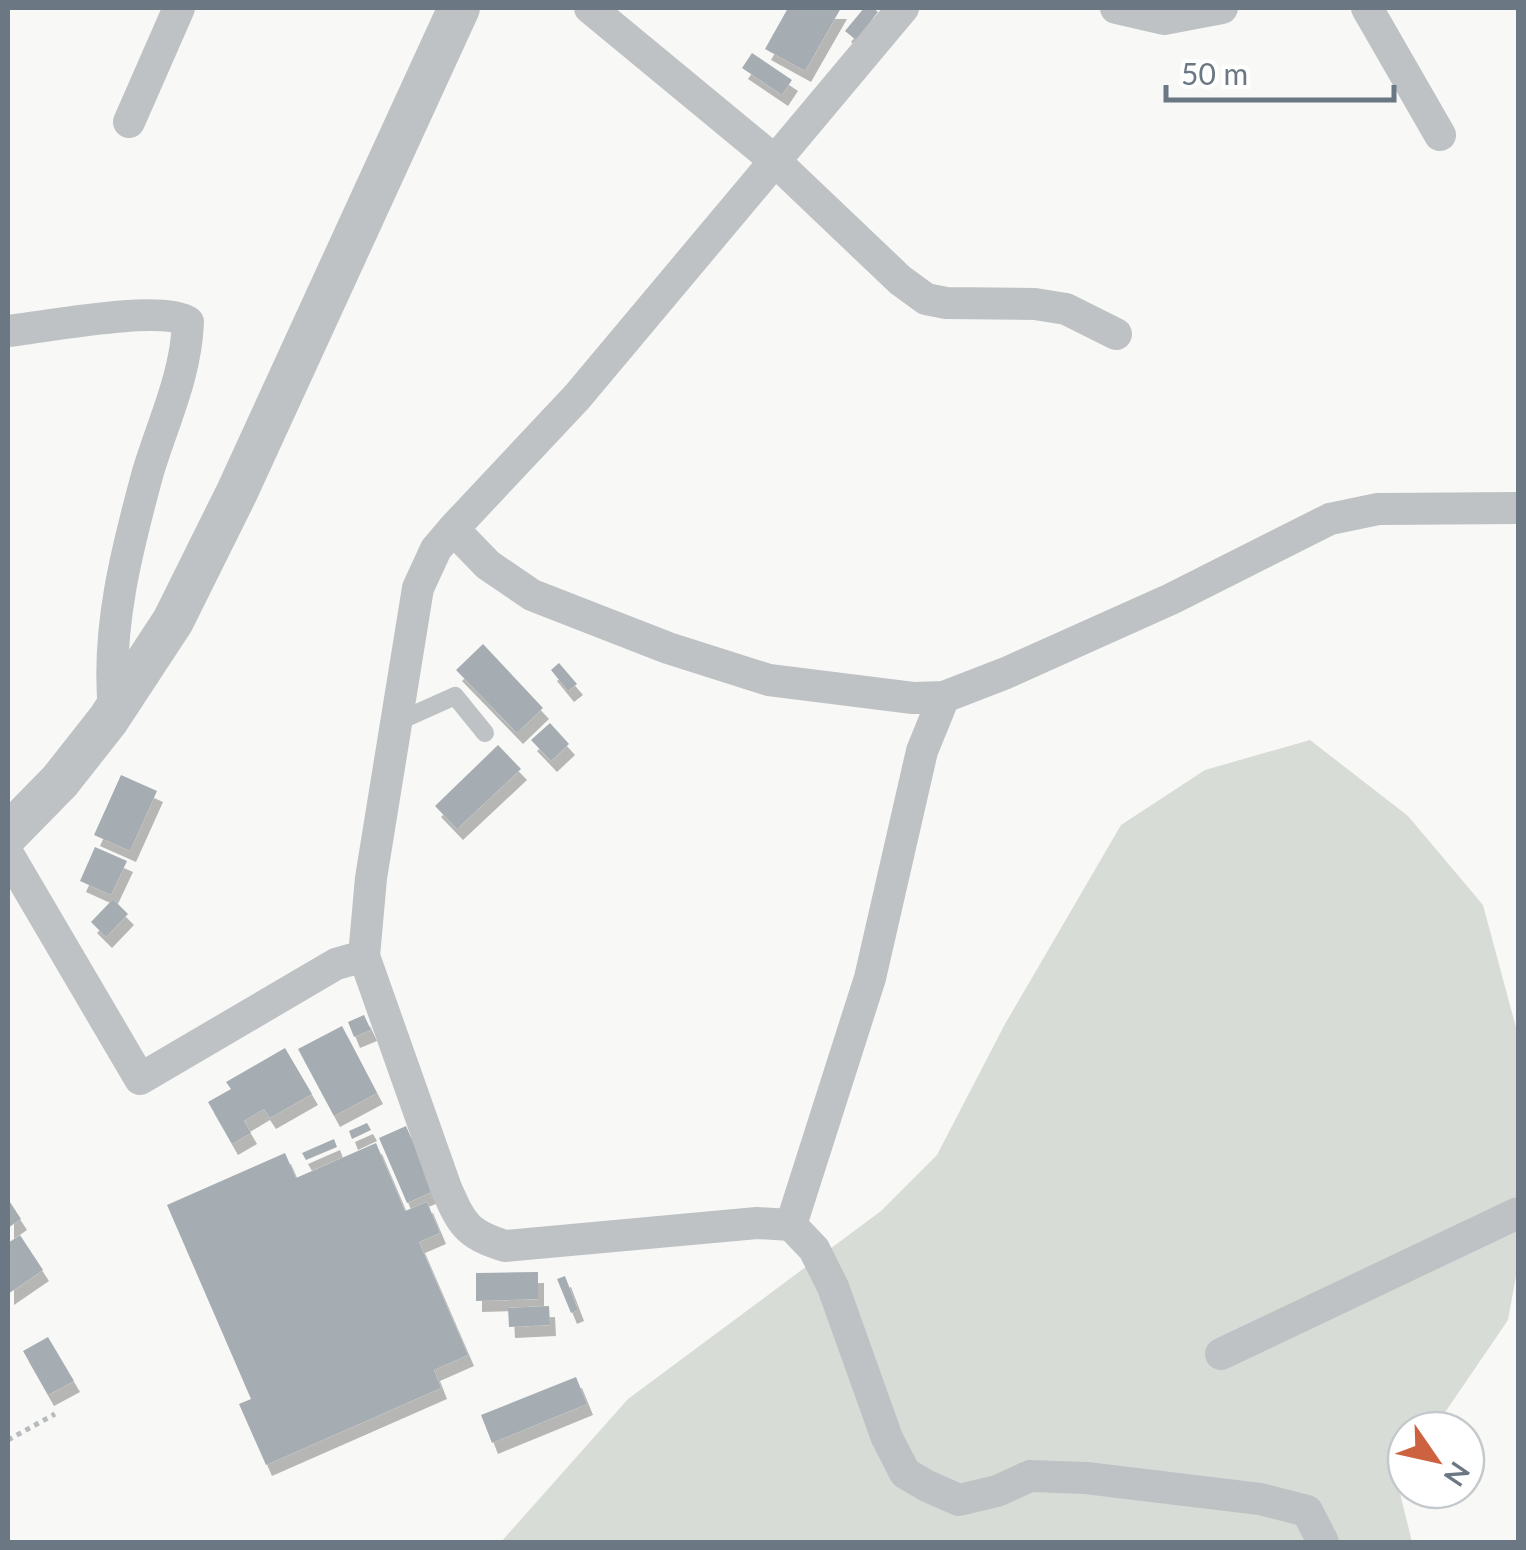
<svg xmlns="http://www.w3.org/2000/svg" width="1526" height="1550" viewBox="0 0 1526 1550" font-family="Lato,sans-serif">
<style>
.green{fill:#d8dcd6}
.building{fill:#a6adb2;filter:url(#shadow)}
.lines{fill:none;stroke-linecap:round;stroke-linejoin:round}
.path{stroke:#b8bbbe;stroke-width:5;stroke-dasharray:5 5;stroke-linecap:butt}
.service{stroke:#bec2c5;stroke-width:18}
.minor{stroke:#bec2c5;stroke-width:32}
.tertiary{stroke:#bec2c5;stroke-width:42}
</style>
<defs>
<filter id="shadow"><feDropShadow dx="6" dy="11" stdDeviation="0" flood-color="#0004"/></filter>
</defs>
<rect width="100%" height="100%" fill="#f8f8f6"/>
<path class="green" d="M1310 740 1408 816 1483 905 1518 1035V1265L1508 1320 1433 1430H1406V1469L1397 1481 1412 1542H501L628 1399 881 1211 937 1155 1005 1024 1121 825 1205 770Z"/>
<path class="building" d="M788 8H841L805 71 765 49Z
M864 8H873L878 12 856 40 845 31Z
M752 53 792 80 782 95 742 68Z
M483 644 543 708 517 733 456 670Z
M559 663 577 684 568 691 551 670Z
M550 723 569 744 551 761 531 740Z
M498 745 521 769 457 829 435 806Z
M121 775 157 791 130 851 94 835Z
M95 847 127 861 111 895 80 881Z
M113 899 128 914 106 937 91 922Z
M364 1015 371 1030 354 1037 348 1022Z
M342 1026 377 1093 334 1116 298 1049Z
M285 1048 312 1094 270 1118 264 1109 244 1121 251 1133 232 1144 208 1102 231 1089 226 1082Z
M367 1123 371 1130 352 1139 349 1131Z
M406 1126 434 1191 407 1203 379 1138Z
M334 1139 337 1147 306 1160 302 1153Z
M376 1143 405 1211 427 1202 440 1233 419 1242 468 1355 434 1370 441 1388 266 1465 239 1404 251 1399 167 1205 285 1153 296 1178Z
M8 1199 21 1219 8 1228Z
M20 1235 43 1270 8 1294V1243Z
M538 1272V1299L476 1301V1273Z
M565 1276 578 1310 571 1313 557 1279Z
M549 1306 550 1325 509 1327 508 1308Z
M48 1337 74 1381 48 1395 23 1351Z
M576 1377 587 1404 492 1443 481 1415Z"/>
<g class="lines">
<path class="path" d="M8 1440 55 1414"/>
<path class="service" d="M397 722 455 696 485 733"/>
<path class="minor" d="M590 8 774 160 900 280 926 299 946 303 1035 304 1066 309 1116 334
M1116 8 1164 19 1222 8
M1367 8 1440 135
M129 122 179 8
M8 331C45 327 161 304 188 322 186 376 163 422 148 472 127 549 106 630 114 709
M453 529 488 565 532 595 668 648 769 680 913 698 944 697 1006 673 1171 599 1330 519 1378 509 1518 508
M8 854 140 1079 336 964 364 956 371 878 418 588 436 549 453 529 577 397 903 8
M364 956 446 1188C462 1224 466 1234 505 1246L757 1223 791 1225 814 1249 833 1287 887 1438 905 1473 927 1486 959 1500 997 1491 1030 1476 1086 1478 1260 1499 1307 1511 1323 1542
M791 1225 870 978 922 751 944 697
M1221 1354 1518 1213"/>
<path class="tertiary" d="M8 834 60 781 108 720 173 621 237 492 459 8"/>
</g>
<rect width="1526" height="1550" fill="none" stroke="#6b7883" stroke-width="20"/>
<g transform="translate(1436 1460) rotate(124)"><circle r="48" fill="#ffffff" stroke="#c4c9cd" stroke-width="2.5"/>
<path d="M0-8L18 38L0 25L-18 38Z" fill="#cd6241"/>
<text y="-15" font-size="28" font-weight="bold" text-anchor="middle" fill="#6b7883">N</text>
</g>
<path d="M1166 85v15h228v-15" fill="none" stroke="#6b7883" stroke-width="5"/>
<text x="1181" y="85" font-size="30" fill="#6b7883" stroke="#ffffff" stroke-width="8" paint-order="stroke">50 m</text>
</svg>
